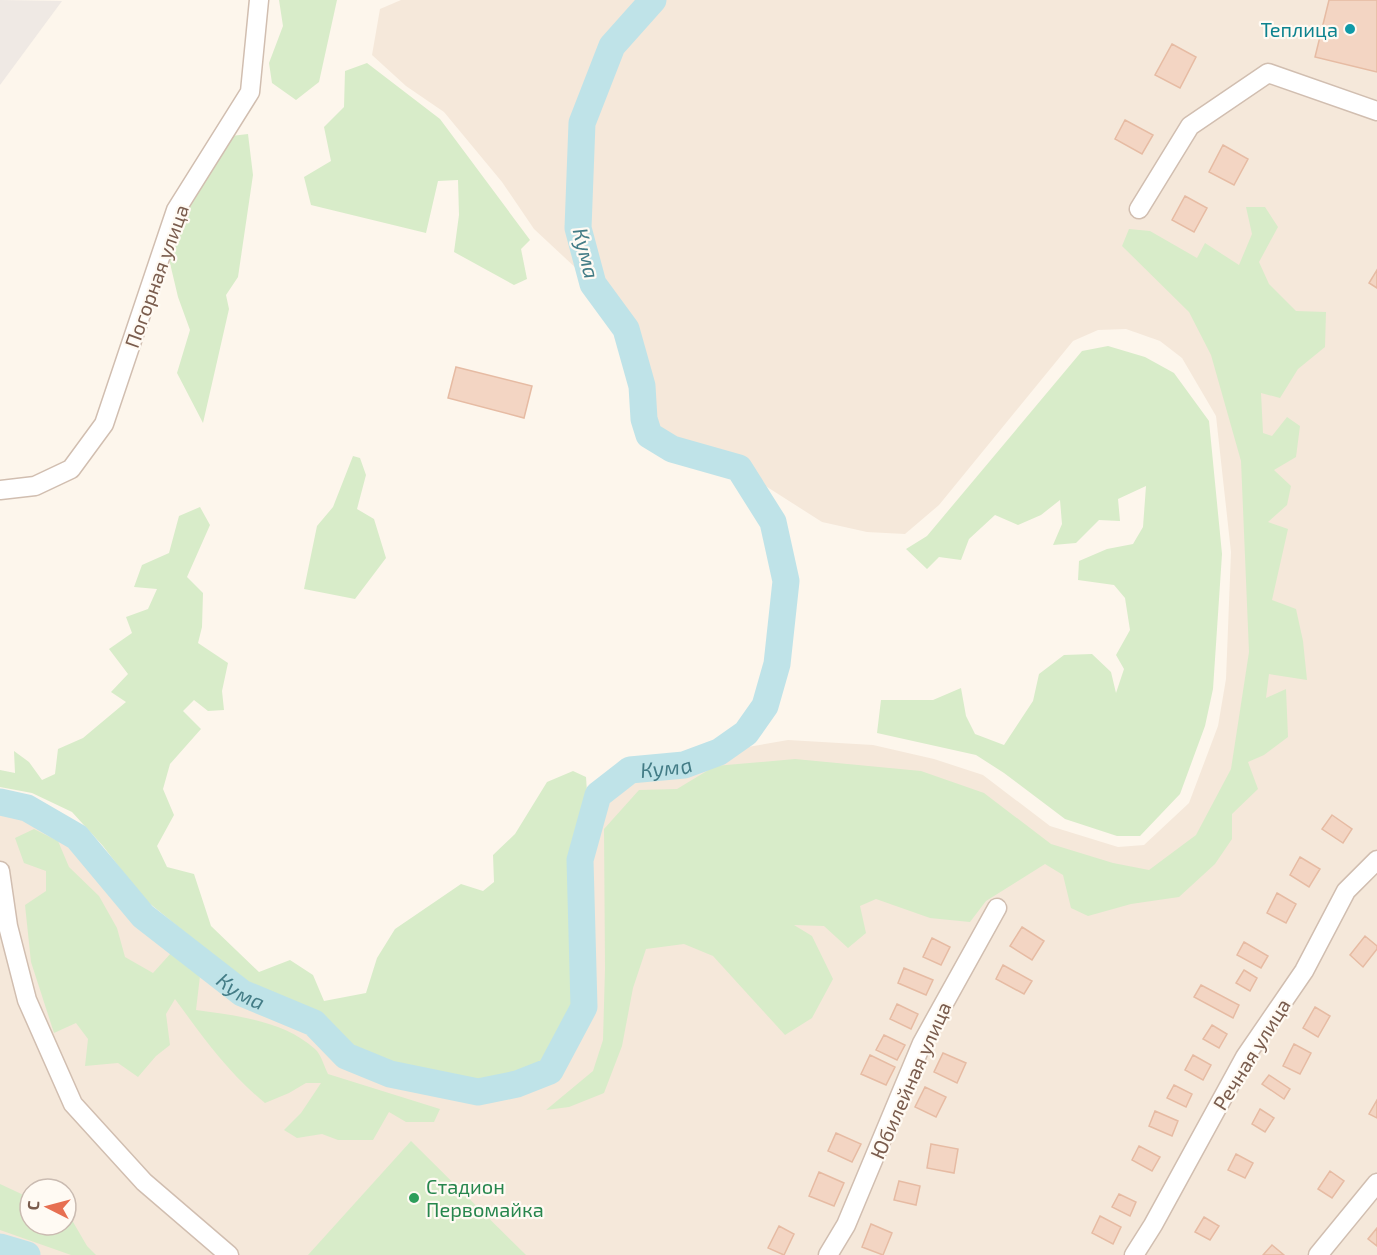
<svg xmlns="http://www.w3.org/2000/svg" width="1377" height="1255" viewBox="0 0 1377 1255" font-family="'Exo 2',sans-serif">
<style>
.residential{fill:#f5e8da;fill-rule:evenodd}
.industrial{fill:#efe9e4}
.green{fill:#d8ecc9}
.lines{fill:none;stroke-linecap:round;stroke-linejoin:round}
.river{stroke:#bfe3e8;stroke-width:27}
.building{fill:#f3d5c3;stroke:#e6bba3;stroke-width:1.5}
.minor-casing{stroke:#d1beb0;stroke-width:21}
.minor{stroke:#fff;stroke-width:18}
.culture-dot{fill:#0f9aa8;stroke:#fffaf3;stroke-width:2}
.leisure-dot{fill:#2e9e5b;stroke:#fffaf3;stroke-width:2}
.labels{text-anchor:middle;dominant-baseline:central;stroke-width:4.5;stroke-linejoin:round;paint-order:stroke}
.culture-label{font-size:20px;fill:#0d838f;stroke:#fffaf3;text-anchor:end}
.street-label{font-size:20px;fill:#7a5c4d;stroke:#fffaf3}
.leisure-label{font-size:20px;fill:#27864d;stroke:#fffaf3;text-anchor:start}
.water-label{font-size:21px;font-style:italic;fill:#437c86;stroke:#fffaf3}
</style>
<rect width="100%" height="100%" fill="#fdf6ec"/>
<path class="residential" d="M401 0H1377V1255H0V802L27 808 77 837 143 916 242 993 314 1023 346 1056 390 1074 478 1092 517 1084 550 1071 584 1007 580 860 598 795 630 770 684 765 719 752 788 740 873 745 934 759 983 775 1050 826 1118 847 1144 845 1189 803 1218 726 1226 679 1231 552 1216 416 1182 358 1160 341 1126 329 1098 330 1073 341 939 505 905 534 867 532 822 522 739 469 672 449 649 435 644 419 642 386 626 329 593 284 534 229 502 182 444 112 406 86 372 55 380 9ZM30 1189H66V1225H30Z"/>
<path class="industrial" d="M0 0 62 1 0 85Z"/>
<path class="green" d="M279 0H337L319 82 296 100 272 83 269 63 283 26Z
M367 63 440 119 530 240 521 249 527 279 514 285 454 252 459 215 458 180 438 181 426 233 311 205 304 177 331 161 324 127 344 107 345 71Z
M248 134 253 175 238 277 226 295 229 309 203 423 177 373 190 330 178 297 169 259 183 210 231 136Z
M1246 207H1265L1278 227 1259 262 1269 284 1296 311 1326 312 1325 347 1298 369 1280 398 1261 393 1263 433 1272 436 1287 417 1300 426 1296 457 1274 470 1291 486 1287 505 1268 522 1288 529 1272 600 1296 609 1303 641 1307 680 1269 674 1266 698 1286 689 1288 737 1264 755 1248 762 1258 789 1232 814V839L1215 864 1179 897 1131 904 1088 916 1071 908 1063 875 1045 864 986 901 970 922 930 918 876 899 860 906 866 933 848 948 824 926 794 925 812 936 833 979 812 1018 785 1035 713 956 684 944 646 949 633 988 622 1046 604 1093 569 1107 546 1110 593 1071 603 1040 605 969 604 829 639 790 677 789 715 766 795 759 921 771 984 793 1051 844 1113 863 1149 870 1196 835 1231 769 1249 652 1241 461 1211 355 1189 312 1122 246 1129 229 1150 231 1197 258 1205 243 1239 265 1252 234Z
M1108 346 1145 357 1174 373 1209 421 1222 554 1213 689 1205 726 1180 794 1140 836H1117L1065 819 1004 773 976 755 877 733 881 700H933L961 688 966 716 975 734 1004 745 1033 701 1039 674 1064 655 1092 654 1111 672 1116 693 1124 669 1116 655 1130 630 1125 598 1114 585 1078 580 1079 561 1107 549 1133 544 1143 527 1146 486 1118 499 1120 521 1099 520 1076 543 1053 545 1062 524 1060 500 1041 515 1018 525 995 515 969 539 961 560 939 557 927 569 906 549 927 536 1082 351Z
M353 456 360 458 366 475 357 509 374 519 386 558 355 599 304 589 317 526 333 507Z
M200 507 210 525 187 577 203 593 202 627 198 643 228 663 222 691 224 710 208 711 194 700 183 711 201 729 170 764 163 789 174 815 157 846 167 867 194 874 211 926 259 972 290 960 313 975 324 1001 366 993 377 958 395 929 461 884 483 891 494 882 493 855 515 834 547 782 573 771 586 777 587 792 568 863 577 1003 545 1063 478 1082 397 1066 350 1047 320 1014 253 988 143 898 103 846 72 812 32 793 0 787V770L15 773 14 751 29 762 42 780 55 774 58 749 83 738 126 702 111 692 128 674 109 649 132 633 126 617 148 609 157 589 134 587 142 565 169 553 179 516Z
M34 829 58 841 69 867 99 896 117 928 125 957 153 973 171 953 200 976 196 1010C237 1016 283 1020 315 1049 321 1054 324 1066 328 1074L440 1109 434 1122H406L389 1112 373 1140H338L322 1134 297 1138 284 1130 301 1113 321 1083H306L289 1093 265 1103C228 1073 203 1037 175 999L166 1014 170 1045 156 1056 138 1077 118 1063 85 1066 88 1039 76 1023 54 1033 31 962 25 905 46 891V871L24 863 15 838Z
M411 1141 526 1255H308Z
M0 1184 30 1198V1225H66V1214L69 1215 87 1246 96 1255H71L0 1230Z"/>
<g class="lines">
<g class="river">
<path id="s1" d="M0 802 27 808 77 837 143 916 242 993 314 1023 346 1056 390 1074 478 1092 517 1084 550 1071 584 1007 580 860 598 795 630 770 684 765 719 752 746 733 765 706 777 664 786 581 773 522 739 468 672 449 649 435 644 419 642 386 626 329 593 284 578 228 582 123 612 46 653 0"/>
<path d="M0 1247 27 1255"/>
</g>
</g>
<path class="building" d="M1329 0H1377V72L1315 57Z
M1172 44 1196 57 1180 88 1155 75Z
M1125 120 1153 135 1142 154 1115 139Z
M1223 145 1248 159 1234 185 1209 172Z
M1185 196 1207 208 1194 232 1172 220Z
M1377 270V288L1369 283Z
M456 367 532 386 524 418 448 398Z
M1332 815 1352 829 1343 843 1322 829Z
M1300 857 1320 869 1309 887 1290 875Z
M1277 893 1296 904 1286 923 1267 913Z
M1022 927 1044 941 1032 960 1010 946Z
M1365 936 1377 946V949L1363 967 1350 955Z
M932 938 950 947 941 965 923 957Z
M1244 942 1268 956 1261 968 1237 955Z
M1003 965 1032 981 1024 994 996 979Z
M904 968 933 980 926 995 898 983Z
M1244 970 1257 978 1250 991 1236 983Z
M1201 985 1239 1005 1233 1018 1194 997Z
M897 1004 918 1014 911 1029 890 1019Z
M1315 1007 1330 1016 1318 1037 1303 1028Z
M1212 1025 1227 1034 1219 1048 1203 1039Z
M884 1035 905 1045 897 1060 876 1050Z
M1294 1044 1311 1053 1300 1074 1283 1066Z
M943 1053 966 1063 957 1083 934 1072Z
M870 1055 895 1067 886 1085 861 1074Z
M1193 1055 1211 1065 1203 1080 1185 1070Z
M1269 1075 1290 1089 1284 1099 1262 1084Z
M1174 1085 1192 1094 1186 1107 1167 1098Z
M925 1087 946 1097 936 1117 915 1107Z
M1377 1100V1118L1369 1114Z
M1260 1109 1274 1118 1265 1132 1252 1124Z
M1155 1111 1178 1121 1172 1136 1149 1126Z
M836 1133 861 1144 852 1162 828 1151Z
M931 1144 958 1149 954 1173 927 1168Z
M1139 1146 1160 1157 1152 1171 1132 1160Z
M1236 1154 1253 1163 1245 1178 1228 1170Z
M1330 1171 1344 1181 1332 1198 1318 1189Z
M819 1172 844 1183 834 1206 809 1196Z
M899 1181 920 1186 916 1205 894 1200Z
M1119 1194 1136 1202 1130 1216 1112 1207Z
M1100 1216 1121 1227 1113 1244 1092 1233Z
M1204 1217 1219 1226 1210 1240 1195 1232Z
M871 1224 892 1233 883 1255 862 1247Z
M779 1226 794 1234 784 1255 768 1248Z
M1377 1228V1246L1368 1239Z
M1272 1245 1284 1255H1263Z"/>
<g class="lines">
<g class="minor-casing">
<path id="minor" d="M1139 209 1190 126 1268 73 1377 111
M0 490 35 486 71 469 104 424 176 210 250 92 259 0
M0 871 8 926 27 1000 73 1104 144 1182 229 1255
M828 1255 846 1225 922 1043 997 908
M1134 1255 1153 1225 1245 1057 1304 971 1346 891 1377 860
M1318 1255 1377 1183"/>
</g>
<use href="#minor" class="minor"/>
</g>
<circle class="culture-dot" cx="1350" cy="29" r="6"/>
<circle class="leisure-dot" cx="414" cy="1198" r="6"/>
<g class="labels">
<g class="culture-label">
<text x="1338" y="29">Теплица</text>
</g>
<g class="street-label">
<text transform="translate(156 276) rotate(-70)">Погорная улица</text>
<text transform="translate(1251 1054) rotate(-58)">Речная улица</text>
<text transform="translate(910 1080) rotate(-66)">Юбилейная улица</text>
</g>
<g class="leisure-label">
<text x="426" y="1186">Стадион<tspan x="426" dy="23">Первомайка</tspan></text>
</g>
<g class="water-label">
<text transform="translate(587 253) rotate(76)">Кума</text>
<text stroke="none"><textPath href="#s1" startOffset="1014">Кума</textPath></text>
<text stroke="none"><textPath href="#s1" startOffset="312">Кума</textPath></text>
</g>
</g>
<g transform="translate(48 1207) rotate(276)"><circle r="28" fill="#fffaf3" stroke="#cabbb1" stroke-width="1.5"/>
<path d="M0-4.5L10 22L0 15L-10 22Z" fill="#e76f51"/>
<text y="-9" font-size="16" font-weight="bold" text-anchor="middle" fill="#7a5c4d">С</text>
</g>
</svg>
